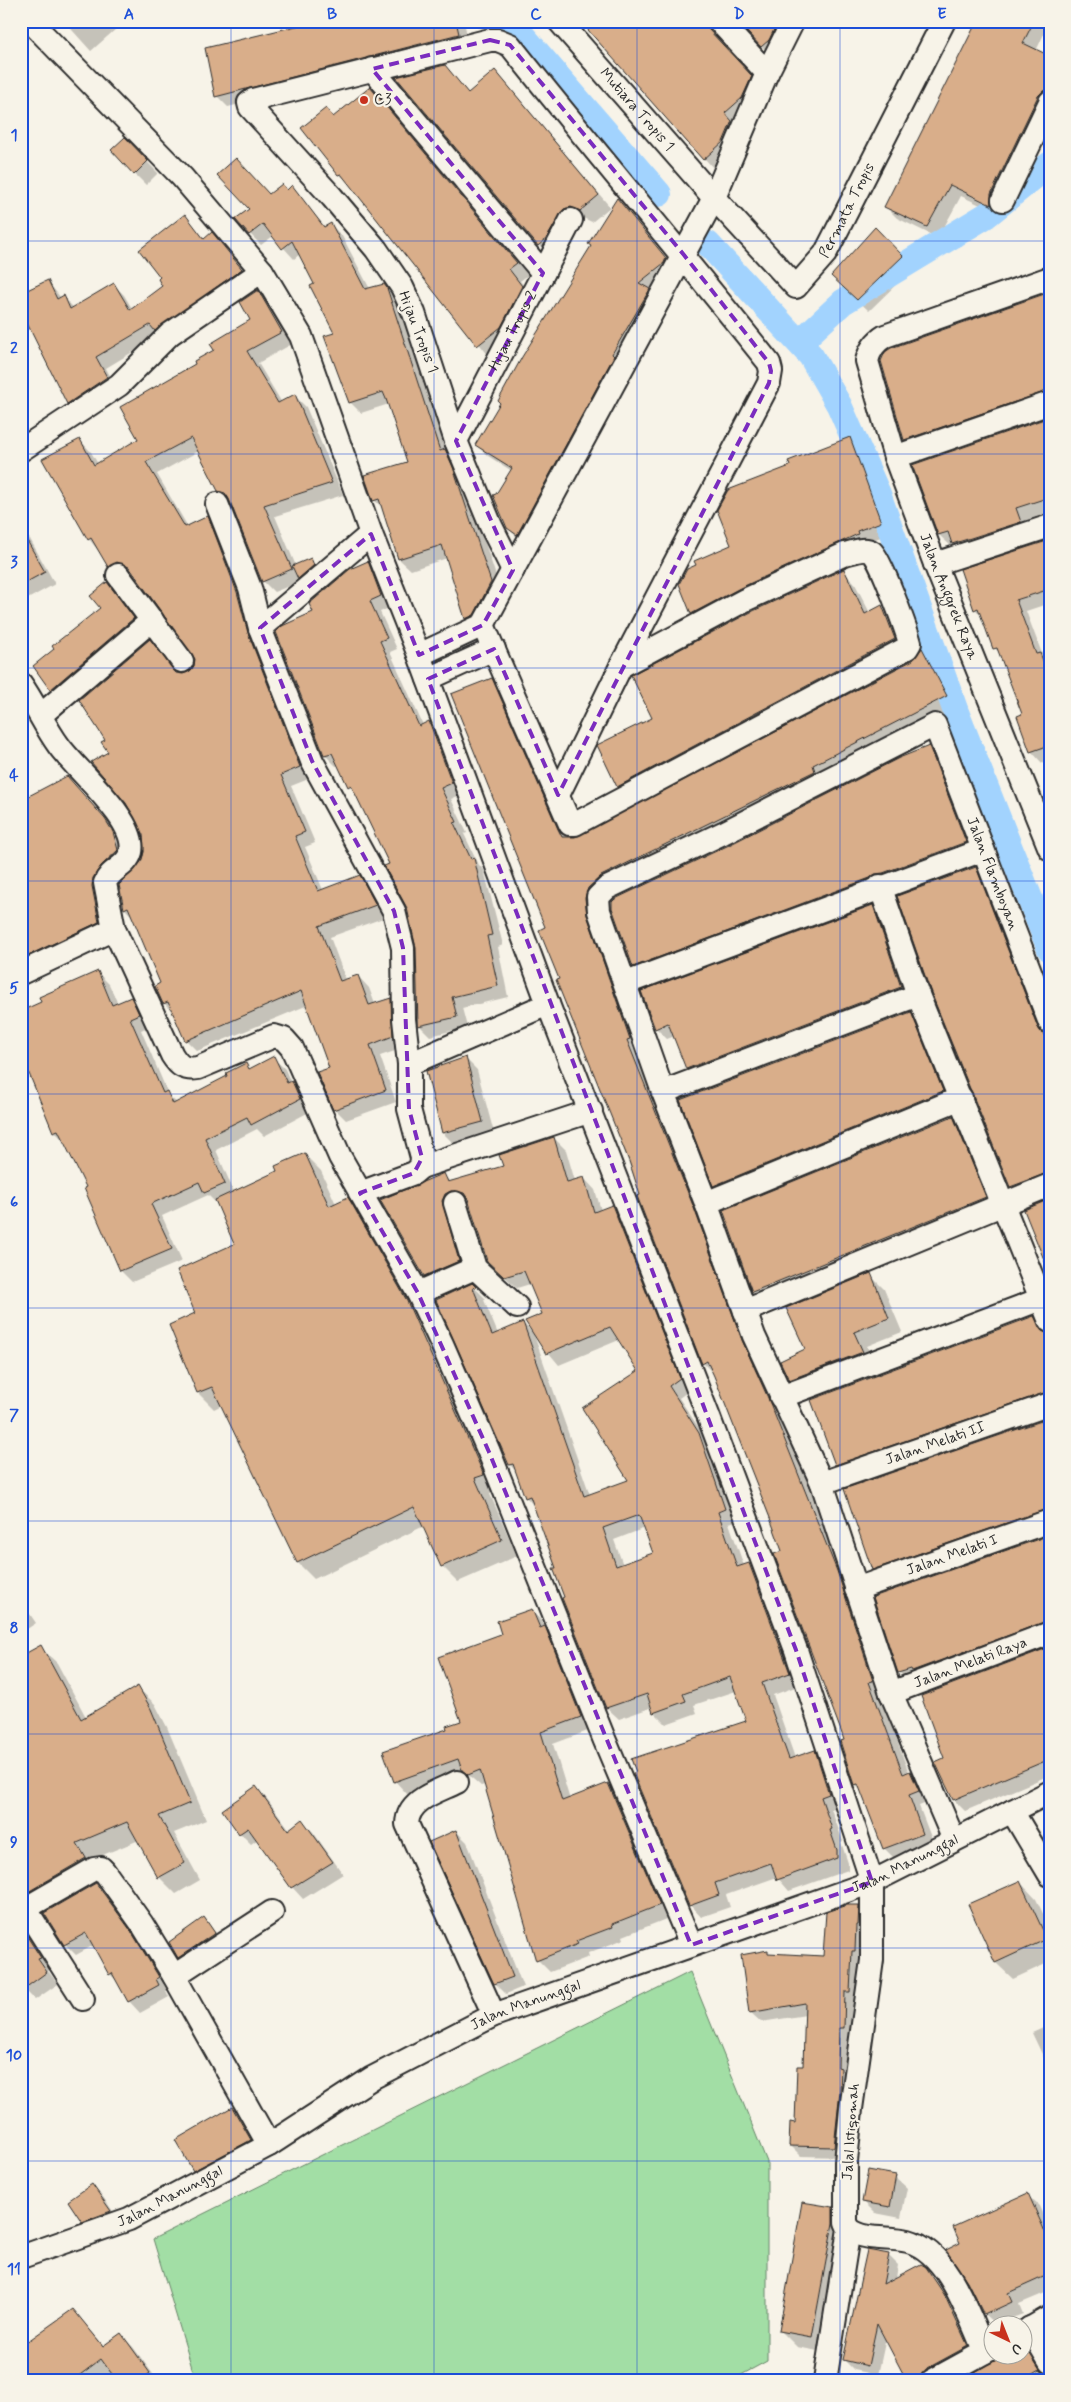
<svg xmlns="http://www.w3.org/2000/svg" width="1071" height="2402" viewBox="0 0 1071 2402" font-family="Mynerve,sans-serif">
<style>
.green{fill:#a2dea5;stroke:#668468}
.shadow{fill:#0003;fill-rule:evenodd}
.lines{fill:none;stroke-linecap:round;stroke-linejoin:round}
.canal{stroke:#a2d3fe;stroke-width:26}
.building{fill:#d9ae8a;stroke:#2b2b2b;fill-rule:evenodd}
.minor-casing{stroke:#2b2b2b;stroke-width:26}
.minor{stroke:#f7f3e8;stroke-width:22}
.marked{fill:none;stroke:#7b2cbf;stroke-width:4;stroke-dasharray:10 6;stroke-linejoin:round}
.grid{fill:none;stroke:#1d4ed8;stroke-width:1;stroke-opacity:0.55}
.poi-dot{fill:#c8321e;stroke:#f7f3e8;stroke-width:2}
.labels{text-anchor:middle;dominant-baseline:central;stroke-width:4.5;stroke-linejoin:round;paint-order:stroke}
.poi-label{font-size:15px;fill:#2b2b2b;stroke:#f7f3e8;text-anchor:start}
.street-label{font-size:15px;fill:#2b2b2b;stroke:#f7f3e8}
.neatline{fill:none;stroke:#1d4ed8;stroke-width:2}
.grid-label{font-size:16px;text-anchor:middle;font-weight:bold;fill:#1d4ed8}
</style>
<rect width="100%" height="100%" fill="#f7f3e8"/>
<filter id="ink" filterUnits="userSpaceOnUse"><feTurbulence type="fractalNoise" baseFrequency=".02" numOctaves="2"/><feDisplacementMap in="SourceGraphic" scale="10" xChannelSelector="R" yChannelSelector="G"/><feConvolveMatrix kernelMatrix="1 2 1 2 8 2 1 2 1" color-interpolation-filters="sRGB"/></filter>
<g filter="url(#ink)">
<path class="green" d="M690 1972 767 2162V2361L730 2381H196L153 2239Z"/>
<path class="shadow" d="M64 21H125L91 51Z
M319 21H464L469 45 228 107 217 96Z
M580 21H725L717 28V36L720 43 762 88 715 170Z
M737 21H799L773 58Z
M979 21H1050L1036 51 1050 57V107L1002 206V215L961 196 938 238 897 218 886 207Z
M445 66 469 94 506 83 610 207 592 222 583 218 575 220 550 256 539 245Z
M370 89 528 275 520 281 533 298 489 356 352 185 339 174 334 118Z
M125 139 158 173 146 185 135 174Z
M292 187 325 227 331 225 342 236 370 289 383 285 398 301 448 454 456 462 464 480 502 594 478 629 467 618 447 558 411 570 399 559 384 509 374 500 408 463 389 404 361 413 350 402 336 333 316 284 300 254 294 259 273 236 261 245 250 234 269 195 288 191Z
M617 200 677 271 520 540 508 528 497 495 512 471 488 456 476 445Z
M185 216 205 239 212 234 252 280 106 368 116 388 79 413 68 403 48 282 61 298 63 297 74 308 114 285 124 295 133 310 164 286Z
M875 229 913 268 869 311 844 287Z
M258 291 269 303 292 344 258 363 282 403 295 396 306 407 343 495 275 516 296 566 310 559 318 571 302 581 274 592 263 581 231 502 219 490 199 451 157 474 188 527 207 517 219 529 311 778 291 786 315 843 305 847 323 890 359 877 371 888 386 917 330 937 346 980 358 976 369 988 375 1004 390 999 402 1010 404 1048 380 1056 396 1102 346 1120 335 1109 331 1068 308 1005 197 1051 186 1040 175 1014 164 1003 162 984 134 918 125 909 120 885 142 863 145 852 144 834 110 752 149 641 178 674 191 672 195 666 196 659 136 576 129 573 120 578 89 539 80 440 91 452 98 464 140 440 197 365 252 321Z
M1050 293V404L916 451 905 439Z
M1050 418V512L1027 520 1031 533 965 555 954 545 951 546 939 535Z
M850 438 861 449 892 533 867 542 703 624 692 613 733 546 792 467Z
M21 530 30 539 55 584 24 601 21 599Z
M1050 540V603L1026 611 1044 659 1050 664V760L1042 763 1031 751 1024 715 1001 655 995 648 983 617 975 609 962 570Z
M367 562 378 573 391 607 380 612 397 649 390 652 423 725 429 722 440 733 462 794 451 799 467 833 464 834 479 865 484 870 503 945 498 947 508 997 462 1008 467 1027 430 1036 419 1025 417 947 408 907 356 793 349 786 339 765 336 766 325 755 315 613Z
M843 571 854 582 870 613 882 607 893 618 906 651 629 797 618 786 654 718Z
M107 584 144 630 62 700 34 666 102 608Z
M922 650 933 660 957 707 823 776 599 899 779 1411 848 1584 879 1693 909 1773 921 1784 929 1802 919 1806 934 1845 895 1859 884 1848 863 1792 855 1785 846 1741 783 1552 714 1374 703 1363 561 980 547 928 491 679 503 690 568 838 582 837 914 661Z
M929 748 940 759 977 854 645 977 634 966 729 846Z
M67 777 116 832 128 855 112 877 110 933 41 965 30 954 21 865V799L23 800Z
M975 868 987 879 1050 1039V1187L1022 1198 1011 1187 931 990Z
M872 907 884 918 912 999 699 1080 687 1068 675 1036 667 1039 656 1028Z
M98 973 109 984 118 1004 130 998 142 1010 150 1026 141 1030 169 1096 177 1103 229 1077 246 1065 250 1069 273 1058 285 1069 291 1083 304 1094 311 1111 264 1136 257 1129 216 1150 234 1192 279 1172 305 1155 321 1171 336 1204 347 1199 364 1215 422 1317 499 1491 490 1494 517 1556 458 1582 442 1566 424 1526 314 1579 298 1563 222 1405 214 1409 198 1393 197 1313 236 1245 217 1204 208 1195 162 1216 182 1261 132 1282 121 1271 86 1189 88 1188 65 1142 54 1131Z
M910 1013 922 1025 953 1103 726 1196 714 1185Z
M466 1059 477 1070 494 1133 454 1144 443 1133Z
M952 1117 964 1128 996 1209 765 1303 753 1292 724 1211Z
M554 1138 566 1150 575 1181 584 1178 595 1190 601 1210 612 1207 624 1218 690 1390 679 1398 711 1446 736 1521 729 1523 744 1566 749 1564 761 1576 801 1685 773 1695 795 1758 815 1751 826 1763 840 1806 831 1809 843 1841 841 1842 848 1863V1870L789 1891 777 1877 726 1895 730 1907 701 1917 690 1905 747 1721 736 1691 694 1705 697 1713 666 1724 654 1712 653 1707 619 1719 607 1708 565 1598 535 1507 526 1497 517 1472 510 1465 472 1285 486 1299 484 1300 498 1334 523 1323 534 1334 543 1315 530 1284 517 1288 500 1272 470 1203 463 1202 470 1272 436 1287 425 1275 443 1175 451 1182 504 1166ZM534 1335 559 1365 619 1340 640 1371 630 1481 590 1495ZM645 1528 655 1554 623 1565 614 1540Z
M870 1275 884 1289 902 1332 867 1346 876 1366 804 1393 790 1379 807 1350Z
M1033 1317 1050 1335V1405L847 1475 836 1464Z
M1050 1419V1522L884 1580 873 1569Z
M1050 1536V1634L911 1683 899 1672Z
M21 1601 36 1623 21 1633Z
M532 1610 556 1639 593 1729 553 1744 570 1800 608 1784 620 1797 671 1917 623 1936 624 1939 588 1953 589 1957 550 1972 538 1960 485 1785 481 1786 466 1773 407 1794 395 1781 449 1730 462 1722 503 1635Z
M40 1647 57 1663 86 1717 138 1688 155 1704 167 1727 206 1820 174 1833 200 1880 176 1894 159 1877 139 1840 93 1859 21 1918V1657Z
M1050 1648V1775L965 1811 954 1800 948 1784 946 1759Z
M256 1787 267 1799 290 1830 302 1821 313 1832 343 1874 303 1899 292 1887 258 1839 251 1844 240 1833Z
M1050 1821V1833L1045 1823Z
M456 1831 467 1842 523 1987 506 1994 495 1983Z
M1020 1882 1036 1899 1050 1928V1962L1013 1979 996 1963 970 1905Z
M96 1884 107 1896 142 1944 170 1989 166 1991 169 1997 140 2013 129 2001 119 1983 110 1974 94 1945 76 1955 65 1944Z
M858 1907 869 1917 854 2038H849L844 2157 801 2156 790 2145 796 2124 804 2068 806 2015 761 2022 750 2012 767 1952 770 1955 824 1957Z
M204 1919 226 1945 190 1968 179 1957Z
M26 1935 37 1946 51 1969 48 1971 58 1984 35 2000 24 1989Z
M1050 2025V2071L1032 2033Z
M232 2108 249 2125 267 2157 211 2187 194 2170Z
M895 2177 907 2188 901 2218 875 2213 864 2202Z
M92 2186 103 2197 121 2223 95 2232 83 2221Z
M1027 2195 1039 2206 1050 2231V2291L1019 2304 1023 2314 995 2324 985 2315 962 2244Z
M832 2208 849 2225 829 2353 797 2347 780 2330Z
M888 2255 898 2265 896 2278 931 2275 945 2291 962 2321 977 2356 936 2381H908L886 2338 878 2375 854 2370 844 2360Z
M73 2310 105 2347 121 2335 133 2347 158 2381H118L112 2372 101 2381H21V2331L29 2342Z
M1024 2346 1050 2376V2381H960L1001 2359 1024 2354Z"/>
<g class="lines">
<path class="canal" d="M510 21 659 194
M708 244 811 356 839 405 878 494 956 712 1050 949
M799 343 843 302 987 215 1050 164"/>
</g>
<path class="building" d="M317 21H456L459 34 215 97 205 48Z
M580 21H706L709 30 752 76 742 98 725 113 732 121 723 142 703 160Z
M737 21H778L769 40 761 47Z
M977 21H1034L1023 43 1050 56V89L1043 91 1038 96 991 194V205L950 185 927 227 884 207Z
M445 65 468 93 495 70 599 195 580 211 571 207 564 209 546 239 538 246 396 77Z
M370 87 517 263 509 269 522 286 501 327 477 346 341 174 338 175 301 128 326 108 333 117Z
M125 137 148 161 134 175 111 150Z
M236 158 269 194 282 184 287 190 292 185 324 227 331 223 365 289 384 284 387 288 440 451 445 449 453 467 491 582 474 615 465 619 442 545 398 559 379 499 373 501 364 475 407 462 386 399 383 392 349 403 324 336 334 333 310 286 314 284 292 241 282 249 263 224 249 235 235 219 249 209 217 175Z
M617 198 666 258 664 263 639 283 650 289 612 354 614 356 517 535 507 528 493 495 496 494 512 468 475 445 500 403 498 401 522 357 591 246 588 244Z
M185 214 204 239 212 232 242 269 155 331 150 325 96 357 107 377 67 404 21 311V293L48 280 57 299 64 295 70 309 114 283 130 310 162 286 158 279 160 277 139 250Z
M875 227 903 256 857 300 831 276Z
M258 290 282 332 247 351 278 403 295 394 332 483 264 505 292 569 262 582 229 499 225 493 218 491 191 438 146 462 185 527 208 516 237 592 248 633 300 767 281 775 305 832 295 836 318 891 360 875 376 905 319 926 340 981 358 975 369 1005 391 998 393 1036 370 1045 386 1090 333 1110 317 1072 329 1068 301 991 185 1041 168 1002 163 1004 155 986 160 983 128 907 124 909 119 885 141 862 144 852 143 835 126 803 91 762 108 752 101 742 105 740 79 700 150 639 176 673 183 674 190 671 194 666 195 659 129 567 117 562 108 567 91 538 88 540 42 459 80 439 94 465 138 439 120 407 195 364 194 361 214 350 210 344 250 320 240 302Z
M1050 292V390L904 440 881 361 885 352 891 348Z
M1050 417V497L1016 508 1021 522 952 544 948 532 938 535 912 465Z
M850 437 881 522 857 531 858 534 740 588 691 614 679 584 687 569 696 565 694 561 731 545 717 510 728 490 790 466 788 461Z
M21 530 45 572 21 585Z
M1050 540V589L1016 600 1036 654 1040 653 1050 678V745L1030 752 1017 716 1022 714 997 648 993 649 978 608 974 610 960 569Z
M311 558 314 565 298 579 292 566Z
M368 561 381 596 370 601 387 638 380 641 419 726 429 721 452 783 441 788 457 822 454 823 471 859 474 858 492 935 487 936 498 986 452 997 457 1017 418 1026 416 948 407 908 384 866 389 864 351 785 348 787 332 753 324 755 276 632 282 626 313 612 309 604 350 569Z
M844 569 865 614 882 605 895 639 617 787 597 745 652 718 631 675 751 612Z
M107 582 134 618 50 690 33 666 54 649 52 646 100 608 90 596Z
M922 648 947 696 813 765 815 771 601 876 588 888 585 898 587 915 630 1039 627 1040 694 1208 742 1340 768 1398 837 1571 873 1681 869 1682 903 1774 910 1771 919 1791 909 1795 923 1834 883 1849 858 1784 854 1785 840 1741 844 1740 841 1731 774 1554 782 1551 770 1518 714 1376 707 1361 702 1364 637 1196 640 1195 629 1161 556 980 559 979 539 930 545 927 451 694 492 678 558 829 562 837H575L913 660Z
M929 746 966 842 883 873 875 874 870 878 633 967 612 908V902L615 899 729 845 899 758Z
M67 776 105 819 113 832 118 850 101 866 93 878 92 886 99 922 29 955 21 941V800Z
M976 867 1038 1028 1042 1033 1050 1036V1172L1010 1187 930 990 897 896Z
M873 905 901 987 686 1069 668 1023 655 1029 641 991Z
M98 971 112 1005 131 997 139 1014 130 1018 163 1093 167 1091 173 1104 227 1076 226 1073 246 1063 249 1069 274 1056 287 1083 292 1081 300 1099 251 1125 247 1117 205 1138 225 1184 204 1193 199 1182 151 1204 172 1249 120 1271 84 1188 86 1187 58 1130 53 1132 21 1054V1011L41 1002 39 997Z
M911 1012 943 1091 713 1186 680 1100Z
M466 1057 483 1122 442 1133 426 1071Z
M953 1116 986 1197 752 1292 723 1210Z
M554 1137 567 1182 584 1177 594 1212 612 1205 680 1378 669 1386 699 1433 725 1509 718 1512 737 1567 749 1563 790 1673 762 1683 789 1759 815 1750 829 1794 821 1797 832 1829 830 1830 837 1850V1858L777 1880 771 1863 715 1883 719 1895 689 1906 633 1773 636 1772 631 1759 746 1721 730 1677 683 1694 686 1701 653 1713 647 1694 606 1708 562 1598 564 1597 553 1568H556L530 1496 525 1498 513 1464 509 1465 436 1300 472 1283 476 1287 473 1288 492 1335 523 1322 584 1496 628 1480 582 1408 638 1371 610 1327 546 1354 525 1321 542 1314 524 1271 504 1277 487 1261 468 1199 464 1193 451 1191 445 1194 442 1201 459 1261 424 1276 380 1200 444 1173 448 1182 503 1166 499 1155ZM639 1515 653 1553 616 1566 603 1528Z
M305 1153 329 1206 348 1197 406 1299 484 1475 475 1478 502 1540 441 1567 414 1507 297 1563 212 1387 197 1393 169 1325 195 1313 177 1270 234 1244 215 1200 277 1171 275 1166Z
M1050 1199V1272H1049L1024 1210Z
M871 1273 889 1318 854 1332 863 1352 789 1380 780 1361 805 1349 786 1308Z
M1034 1316 1042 1331 1050 1334V1391L835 1465 811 1400Z
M1050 1418V1508L872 1570 844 1489Z
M1050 1535V1620L912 1671 911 1669 898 1673 873 1597Z
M532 1609 540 1628 545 1626 581 1717 541 1732 562 1801 608 1783 660 1905 612 1924 613 1927 576 1941 578 1944 536 1961 480 1770 468 1775 462 1770 458 1759 394 1782 383 1751 447 1729 446 1726 461 1721 438 1657 501 1634 497 1621Z
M41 1645 81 1719 138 1686 151 1709 190 1803 159 1816 185 1863 158 1878 127 1822 77 1843 86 1858 21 1896V1656Z
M1050 1647V1759L953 1800 935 1762 944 1758 921 1696Z
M256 1786 288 1830 302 1819 333 1862 291 1888 248 1828 239 1834 222 1810Z
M456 1830 513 1977 494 1984 429 1842Z
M1020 1881 1047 1939 995 1963 968 1904Z
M96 1883 131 1931 159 1977 156 1979 159 1985 128 2002 112 1973 109 1975 86 1933 64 1945 44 1913Z
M847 1905H859L858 1925H856L855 1951H852L850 1992H845L844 2028H839L838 2067 841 2068 840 2091 834 2147 789 2146 790 2122 795 2123 797 2066H803L805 2003 749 2013 741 1955 768 1950V1953L823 1956 826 1912Z
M204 1917 215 1933 178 1958 169 1942Z
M21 1927 41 1958 38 1959 47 1972 21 1991Z
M232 2107 251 2140 193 2171 175 2140Z
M868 2170 896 2175 890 2207 862 2202Z
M92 2184 111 2211 82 2222 68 2201Z
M1028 2193 1050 2243V2274L1008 2293 1012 2302 984 2315 967 2281 946 2250 960 2243 953 2227Z
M802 2202 833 2207V2223L812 2337 779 2331Z
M867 2250 889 2254 883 2284 921 2264 926 2267 944 2294 968 2346 926 2369 919 2381H907L877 2324 868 2366 843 2360Z
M73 2309 103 2346 121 2333 150 2373 140 2381H117L101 2359 72 2381H21V2346Z
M1005 2354H1030L1040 2370 1022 2381H960Z"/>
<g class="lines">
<g class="minor-casing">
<g id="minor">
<path d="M30 21 182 177 262 271 301 336 371 534 419 655 548 1004 708 1415 796 1650 872 1882V1960L851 2109 846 2162V2222L849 2229 825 2381"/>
<path id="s1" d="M559 21 714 198 796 287 825 254 944 21"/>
<path d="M719 21 767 73"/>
<path d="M372 69 543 273"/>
<path d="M1003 200 1050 102"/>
<path id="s2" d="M1050 278 885 336C875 342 870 349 867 361L895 457 935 564 1050 849"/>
<path id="s3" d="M456 441 571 220"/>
<path d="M21 450 119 385 170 334 262 271"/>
<path d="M895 457 1050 403"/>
<path d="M217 504 250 588 260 628 312 761 394 911 403 948 404 1019 409 1064V1109L422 1158 421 1167 414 1173 360 1193"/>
<path d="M935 564 1050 526"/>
<path d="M513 570 491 526 456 441 414 313 402 287 376 249 332 197 250 107 249 103 253 100 490 40H498L510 45C595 152 684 256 769 363L771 371 769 383 621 666 558 795"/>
<path d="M118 575 182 661"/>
<path d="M483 625 570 824H575L907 648 910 643C906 629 881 559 872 552 864 547 854 552 845 554L745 600 621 666"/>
<path d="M260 628 371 534"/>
<path d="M419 655 483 625 714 198 767 73 793 21"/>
<path d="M428 679 494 649"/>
<path d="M21 684C35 704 45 727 59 746 76 770 138 821 131 852 127 867 110 869 105 883L114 929 172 1055C179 1066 184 1070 198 1068L274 1036 284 1039 292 1048 340 1157 418 1293 442 1344 489 1452 605 1741 691 1945"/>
<path d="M41 715 152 620"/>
<path d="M880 886 918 995 1050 1321"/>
<path d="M21 973 114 929"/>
<path d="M626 983 983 850"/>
<path d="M409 1064 548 1004"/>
<path d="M663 1092 918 995"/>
<path d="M421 1167 591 1111"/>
<path d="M455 1203 475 1268 517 1307"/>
<path d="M706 1203 961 1098"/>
<path d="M418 1293 475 1268"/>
<path d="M745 1311 1050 1185"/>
<path d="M781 1397 1041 1299"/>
<path id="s4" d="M822 1483 1050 1404"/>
<path id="s5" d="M856 1589 1050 1521"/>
<path id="s6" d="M891 1693 1050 1633"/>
<path d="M457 1782C437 1792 408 1799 407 1824L494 2015"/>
<path d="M1012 1811 1050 1875"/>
<path id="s7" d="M954 1840 891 1693 822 1483 754 1336 706 1203 663 1092 599 911 598 897 607 888 723 833 935 725 1050 1023"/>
<path d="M25 1908 83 1999"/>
<path d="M21 1911 94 1869 101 1868 104 1871 142 1924 174 1976 269 2145"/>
<path d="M174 1976 272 1912"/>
<path d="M849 2229C866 2242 889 2236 908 2241 949 2252 969 2317 985 2352"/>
<path id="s8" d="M21 2257 129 2219 269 2145 372 2078 494 2015 872 1882 1050 1792"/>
<path d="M1030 2328 1050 2362"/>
<path d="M1024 2332 1050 2317"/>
<path d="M932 2381 994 2347"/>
</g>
</g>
<use href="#minor" class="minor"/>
</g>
</g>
<path class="marked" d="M490 40 510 45 684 255 769 363 771 371 769 383 558 795 494 649 428 679 796 1650 872 1882 691 1945 489 1452 418 1293 360 1193 414 1173 422 1158 409 1109 403 948 394 911 312 761 260 628 371 534 419 655 483 625 513 570 456 441 543 273 372 69Z"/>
<path class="grid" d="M231 21V2381M434 21V2381M637 21V2381M840 21V2381M21 241H1050M21 454H1050M21 668H1050M21 881H1050M21 1094H1050M21 1308H1050M21 1521H1050M21 1734H1050M21 1948H1050M21 2161H1050"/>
<circle class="poi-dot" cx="364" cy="100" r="5"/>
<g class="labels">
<g class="poi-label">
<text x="374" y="100">C3</text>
</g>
<g class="street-label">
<text stroke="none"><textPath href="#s1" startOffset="118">Mutiara Tropis 1</textPath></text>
<text stroke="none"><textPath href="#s1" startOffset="449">Permata Tropis</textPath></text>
<text stroke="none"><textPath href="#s3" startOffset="124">Hijau Tropis 2</textPath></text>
<text transform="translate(418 332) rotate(69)">Hijau Tropis 1</text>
<text stroke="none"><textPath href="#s2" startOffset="456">Jalan Anggrek Raya</textPath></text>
<text stroke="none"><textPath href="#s7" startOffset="1548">Jalan Flamboyan</textPath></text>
<text stroke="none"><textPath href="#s4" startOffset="120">Jalan Melati II</textPath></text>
<text stroke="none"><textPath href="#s5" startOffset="102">Jalan Melati I</textPath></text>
<text stroke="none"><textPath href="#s6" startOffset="85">Jalan Melati Raya</textPath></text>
<text stroke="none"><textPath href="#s8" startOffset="971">Jalan Manunggal</textPath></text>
<text stroke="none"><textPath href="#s8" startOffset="566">Jalan Manunggal</textPath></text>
<text transform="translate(851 2132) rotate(-86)">Jalal Istiqomah</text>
<text stroke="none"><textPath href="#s8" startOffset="161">Jalan Manunggal</textPath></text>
</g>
</g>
<rect width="1071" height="2402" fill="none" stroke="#f7f3e8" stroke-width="55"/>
<g transform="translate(1008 2340) rotate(137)"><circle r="24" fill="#f7f3e8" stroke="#a5a39c"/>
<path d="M0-4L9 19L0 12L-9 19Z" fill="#c8321e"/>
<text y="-8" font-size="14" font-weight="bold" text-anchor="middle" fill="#2b2b2b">U</text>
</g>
<rect x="28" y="28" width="1016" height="2346" class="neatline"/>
<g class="grid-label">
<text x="129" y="19">A</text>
<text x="332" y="19">B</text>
<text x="536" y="19">C</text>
<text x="739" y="19">D</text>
<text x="942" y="19">E</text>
<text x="14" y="140">1</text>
<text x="14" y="353">2</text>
<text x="14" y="567">3</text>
<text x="14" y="780">4</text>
<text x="14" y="993">5</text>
<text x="14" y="1207">6</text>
<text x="14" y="1420">7</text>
<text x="14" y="1633">8</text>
<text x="14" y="1847">9</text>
<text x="14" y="2060">10</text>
<text x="14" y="2274">11</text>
</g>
</svg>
